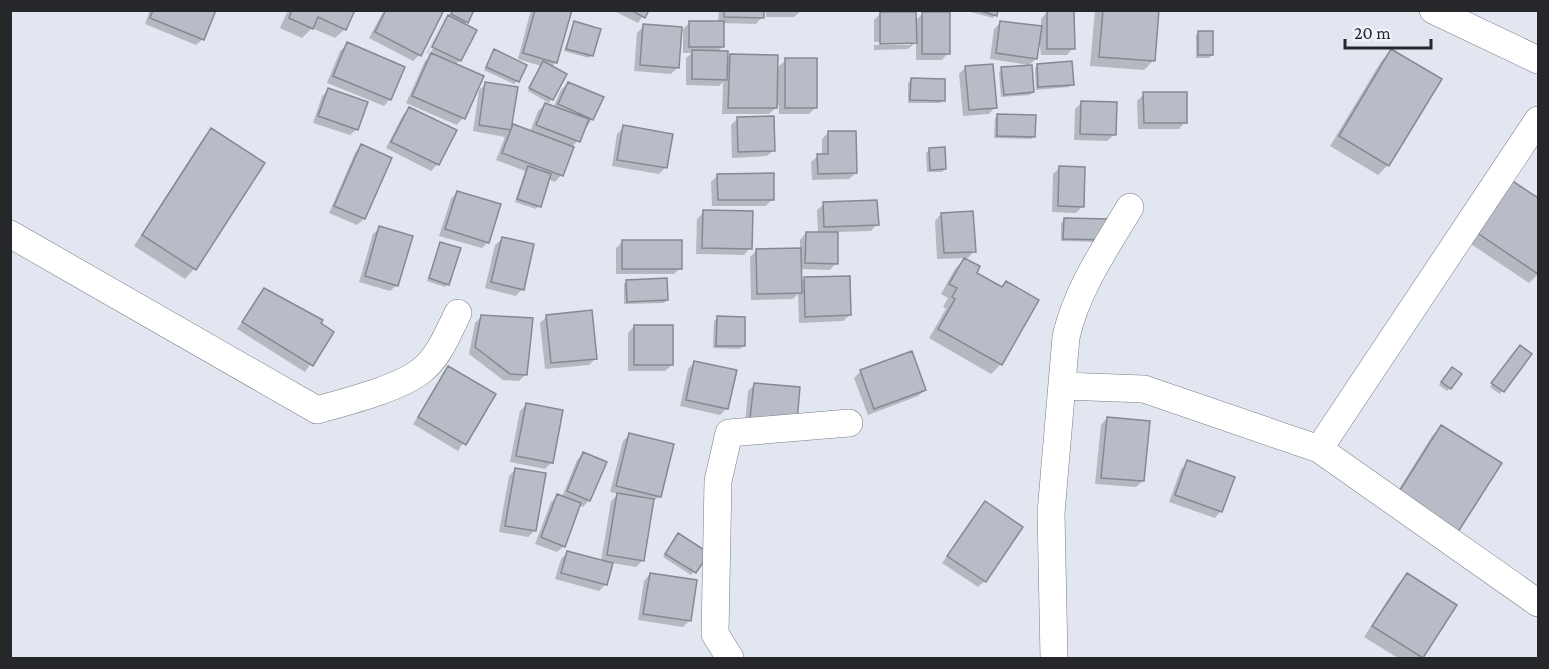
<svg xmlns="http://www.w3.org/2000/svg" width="1549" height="669" viewBox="0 0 1549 669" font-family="'Crimson Pro',serif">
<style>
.shadow{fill:#0003;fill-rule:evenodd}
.building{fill:#b7bcc6;stroke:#848992;stroke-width:1.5}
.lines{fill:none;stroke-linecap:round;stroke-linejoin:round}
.minor-casing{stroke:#787d86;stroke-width:28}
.minor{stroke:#fff;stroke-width:27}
</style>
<rect width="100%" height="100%" fill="#e1e6f0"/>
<path class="shadow" d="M150 10H214L203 39 196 45 145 24Z
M288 10H353L345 29 335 38 312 28 302 38 280 28Z
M384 10H442L419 55 413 61 369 38Z
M453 10H472L464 25 460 60 455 65 482 77 463 118 457 125 406 103 425 61 431 55 427 53 442 23 428 53 430 54 446 22H443Z
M531 10H570L556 62 551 67 565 74 549 103 528 91 541 66 518 59Z
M612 10H647L638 23Z
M719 10H762V17L756 24 723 23V46L717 52 727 59 730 55 776 69 786 60 815 108 809 114H779V105L769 114H722L723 82 719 86 686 85V58L692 53H683V29L690 22H718Z
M766 10H801V11L794 17H766Z
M896 10H950L948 53 942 60H916V42L908 49 874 50V45H910V42H874V20L880 14 896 13ZM915 12H924L915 21Z
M997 10 993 18 967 11V10Z
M1095 10H1157L1153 61 1144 70 1090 66Z
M1047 12 1073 48 1067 55H1041L1039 36 1036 59 1029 65 990 59 994 29 1001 22 1041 28V19Z
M574 23 592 55 589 58 564 51Z
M644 26 678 67 671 74 634 71 637 33Z
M1199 32 1212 55 1209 58H1196V35Z
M347 44 390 99 384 106 327 83 340 51Z
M494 51 517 81 514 84 484 70Z
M1392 51 1388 165 1378 175 1330 146 1382 60Z
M1038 65 1072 84 1069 87 1036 90 1035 68Z
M965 68 995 107 989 114 963 116 959 74Z
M1002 69 1033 92 1030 95 1001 97 999 72Z
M911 80 943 100 940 103H908V83Z
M568 83 592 119 572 148 561 175 555 182 548 179 539 206 536 209 515 202 525 171 496 160 505 137 473 131 479 90 486 84 516 88 510 130 514 126 530 132 538 111 545 105 553 108 561 90Z
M329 90 357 129 350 135 313 123 322 96Z
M1144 94 1185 122 1179 129H1138L1137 101Z
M1082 102 1114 135 1107 141 1074 140 1075 109Z
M409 108 438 164 431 171 386 148 403 115Z
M998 115 1034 136 1031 139 994 138 995 118Z
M738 118 774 150 767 156 732 158 731 125Z
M624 127 665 168 659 174 612 166 617 134Z
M212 130 263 163 194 269 185 279 134 246 202 140Z
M828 133 856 173 849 179 812 180 811 162 818 156H822V139Z
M361 146 390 159 364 219 357 225 329 213 355 153Z
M929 150 945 169 942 172H927L926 153Z
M1060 167 1082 207 1076 213 1052 212 1053 174Z
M718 175 772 199 766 206H712L711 182Z
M1505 177 1538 200V274L1529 283 1462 238Z
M457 192 488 242 482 248 439 236 451 199Z
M824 204 877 224 871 231 837 232 836 263 830 270 800 269V283L804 279 850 315 843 321 799 323 798 294 793 299 751 300 750 257 756 251 800 249V240L806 233H818L817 210Z
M704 212 750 248 744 255 696 254 697 219Z
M941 214 974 251 968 258 937 259 935 221Z
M1064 220 1103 242 1061 241V223Z
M380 228 397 285 390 291 359 282 373 234Z
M502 239 522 289 516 296 485 288 495 245Z
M623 241 680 268 674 274H616V248Z
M440 244 448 284 445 287 427 281Z
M964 260 975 273 1001 288 1006 283 1001 364 991 374 929 338 946 309 943 307 948 298 941 294 955 269Z
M627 281 667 300 664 303 624 304V284Z
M265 290 321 321 318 324 332 332 305 372 237 329Z
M482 316 526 374 519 381 503 380 469 354 475 323Z
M547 316 596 358 589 365 545 369 540 323Z
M717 318 743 346 740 349 713 348 714 321Z
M634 326 672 365 665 371H628V333Z
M1517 350 1530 354 1500 394 1490 387Z
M694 363 727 408 720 415 680 406 688 369Z
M448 368 494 394 458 451 413 424Z
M861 371 925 390 918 396 868 415 854 378Z
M1449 372 1450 388 1447 391 1439 385Z
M754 385 796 421 745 424 748 391Z
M526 405 552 462 545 469 510 462 520 411Z
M1107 418 1143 481 1136 487 1095 484 1101 425Z
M1441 427 1457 532 1389 505 1432 436Z
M629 435 660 496 652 502 643 560 636 567 612 563 606 584 599 591 555 579 561 559 567 553 601 561 611 501 618 494 610 492 623 441Z
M584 454 589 500 583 507 579 505 564 546 557 552 535 544 551 502 558 496 562 497 577 460Z
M1188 462 1221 511 1215 518 1169 502 1181 469Z
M516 469 535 530 528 537 499 532 509 476Z
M985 503V581L978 587 942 563Z
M675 538 707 553 691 575 663 557Z
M650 574 689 621 683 627 638 620 644 581Z
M1407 575 1455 606 1421 658H1398L1364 637 1398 584Z"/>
<path class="building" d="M153 10H216L204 40 150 18Z
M292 10H355L346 30 318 17 313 29 289 18Z
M386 10H444L421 56 375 32Z
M453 10H474L468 23 451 14Z
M535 10H572L557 63 523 53Z
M631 10H649L645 18Z
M724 10H764V18L724 17Z
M977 10H998L997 16Z
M1074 10 1075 49H1047V11Z
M1103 10H1159L1155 61 1099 57Z
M880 12H916L917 43 880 44Z
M922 12H950V54H922Z
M448 15 477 30 461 61 432 47Z
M574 21 601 29 593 56 566 49Z
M689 21H724V47H689Z
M1000 21 1042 26 1037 59 996 53Z
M643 24 682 27 679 68 640 65Z
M1198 31H1213V55H1198Z
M347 42 405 67 391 100 333 76Z
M494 49 527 65 519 82 486 67Z
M1391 49 1442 79 1389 166 1339 136Z
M692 50 728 51 727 80 692 79Z
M431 53 484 76 465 119 412 96Z
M730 54 778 55 777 108H728Z
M785 58H817V108H785Z
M543 61 567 74 553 100 529 88Z
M1072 61 1074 85 1038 87 1037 64Z
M993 64 997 108 969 110 965 66Z
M1032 65 1034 92 1004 95 1001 67Z
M911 78 945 79V101L910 100Z
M485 82 518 87 511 130 479 125Z
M568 82 604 97 593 120 558 104Z
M328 88 368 102 358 130 318 116Z
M1143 92H1187V123H1144Z
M1081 101 1117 102 1116 135 1080 134Z
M545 103 589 119 580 142 536 125Z
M409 107 457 130 439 165 391 142Z
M997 114 1036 115 1035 137 997 136Z
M774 116 775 151 738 152 737 117Z
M513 124 574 147 563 176 502 153Z
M623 125 673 134 667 168 617 160Z
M211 128 265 163 196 270 142 235Z
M828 131H856L857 173 818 174 817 154H828Z
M361 144 392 158 365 219 334 206Z
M945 147 946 169 930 170 929 148Z
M528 166 551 174 541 207 517 199Z
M1059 166 1085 167 1084 207 1058 206Z
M774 173V200H718L717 174Z
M1505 176 1538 198V274L1470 228Z
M457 191 501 204 489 243 445 229Z
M877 200 879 225 824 227 823 202Z
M703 210 753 211 752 249 702 248Z
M973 211 976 252 944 253 941 213Z
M1064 218 1108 219 1107 240 1063 239Z
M379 226 413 236 398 286 365 276Z
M806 232H838V264L805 263Z
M502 237 534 244 524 290 491 282Z
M622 240H682V269H622Z
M440 242 461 248 449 285 429 278Z
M801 248 802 293 757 294 756 249Z
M964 258 980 266 977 273 1002 287 1006 281 1039 300 1002 365 938 329 955 299 952 297 957 288 949 284Z
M850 276 851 315 805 317 804 277Z
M667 278 668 300 627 302 626 280Z
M264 288 323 320 321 323 334 332 313 366 242 322Z
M592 310 597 359 551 363 546 315Z
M481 315 533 318 527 375 510 374 475 347Z
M717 316 745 317V346H716Z
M634 325H673V365H634Z
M1520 345 1532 354 1504 392 1491 383Z
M912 351 926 390 874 409 860 370Z
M694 361 737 370 728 409 686 400Z
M448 366 496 394 466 445 418 417Z
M1452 367 1462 374 1451 389 1441 382Z
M754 383 800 387 797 422 750 418Z
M526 403 563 410 553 463 516 456Z
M1107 417 1150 421 1144 481 1101 478Z
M1441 425 1502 463 1458 532 1397 495Z
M629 433 674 444 661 497 616 486Z
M583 452 607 462 590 501 567 491Z
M1187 460 1235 477 1222 512 1175 495Z
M515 468 546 473 536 531 505 526Z
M617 493 654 499 644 561 607 555Z
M557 494 581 503 565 547 541 537Z
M985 501 1023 527 986 582 947 556Z
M678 533 709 553 696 573 665 554Z
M567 551 613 563 607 585 561 573Z
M650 573 697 580 691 621 643 614Z
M1407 573 1457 605 1423 658 1372 626Z"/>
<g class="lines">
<g class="minor-casing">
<path id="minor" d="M1433 10 1538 60
M1538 120 1319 449 1538 603
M10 234 317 410C345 402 398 389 421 371 439 357 448 333 458 313
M1063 386 1144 389 1319 449
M730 658 715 634 718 481 729 433 849 423
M1054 658 1051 513 1066 337C1077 289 1105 249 1130 207"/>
</g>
<use href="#minor" class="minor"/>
</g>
<rect width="1549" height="669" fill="none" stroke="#25272a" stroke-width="24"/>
<path d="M1345 39v9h86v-9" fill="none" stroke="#25272a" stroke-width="3"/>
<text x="1354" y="39" font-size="18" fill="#25272a" stroke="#eef4fd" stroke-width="4.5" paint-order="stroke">20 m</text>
</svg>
